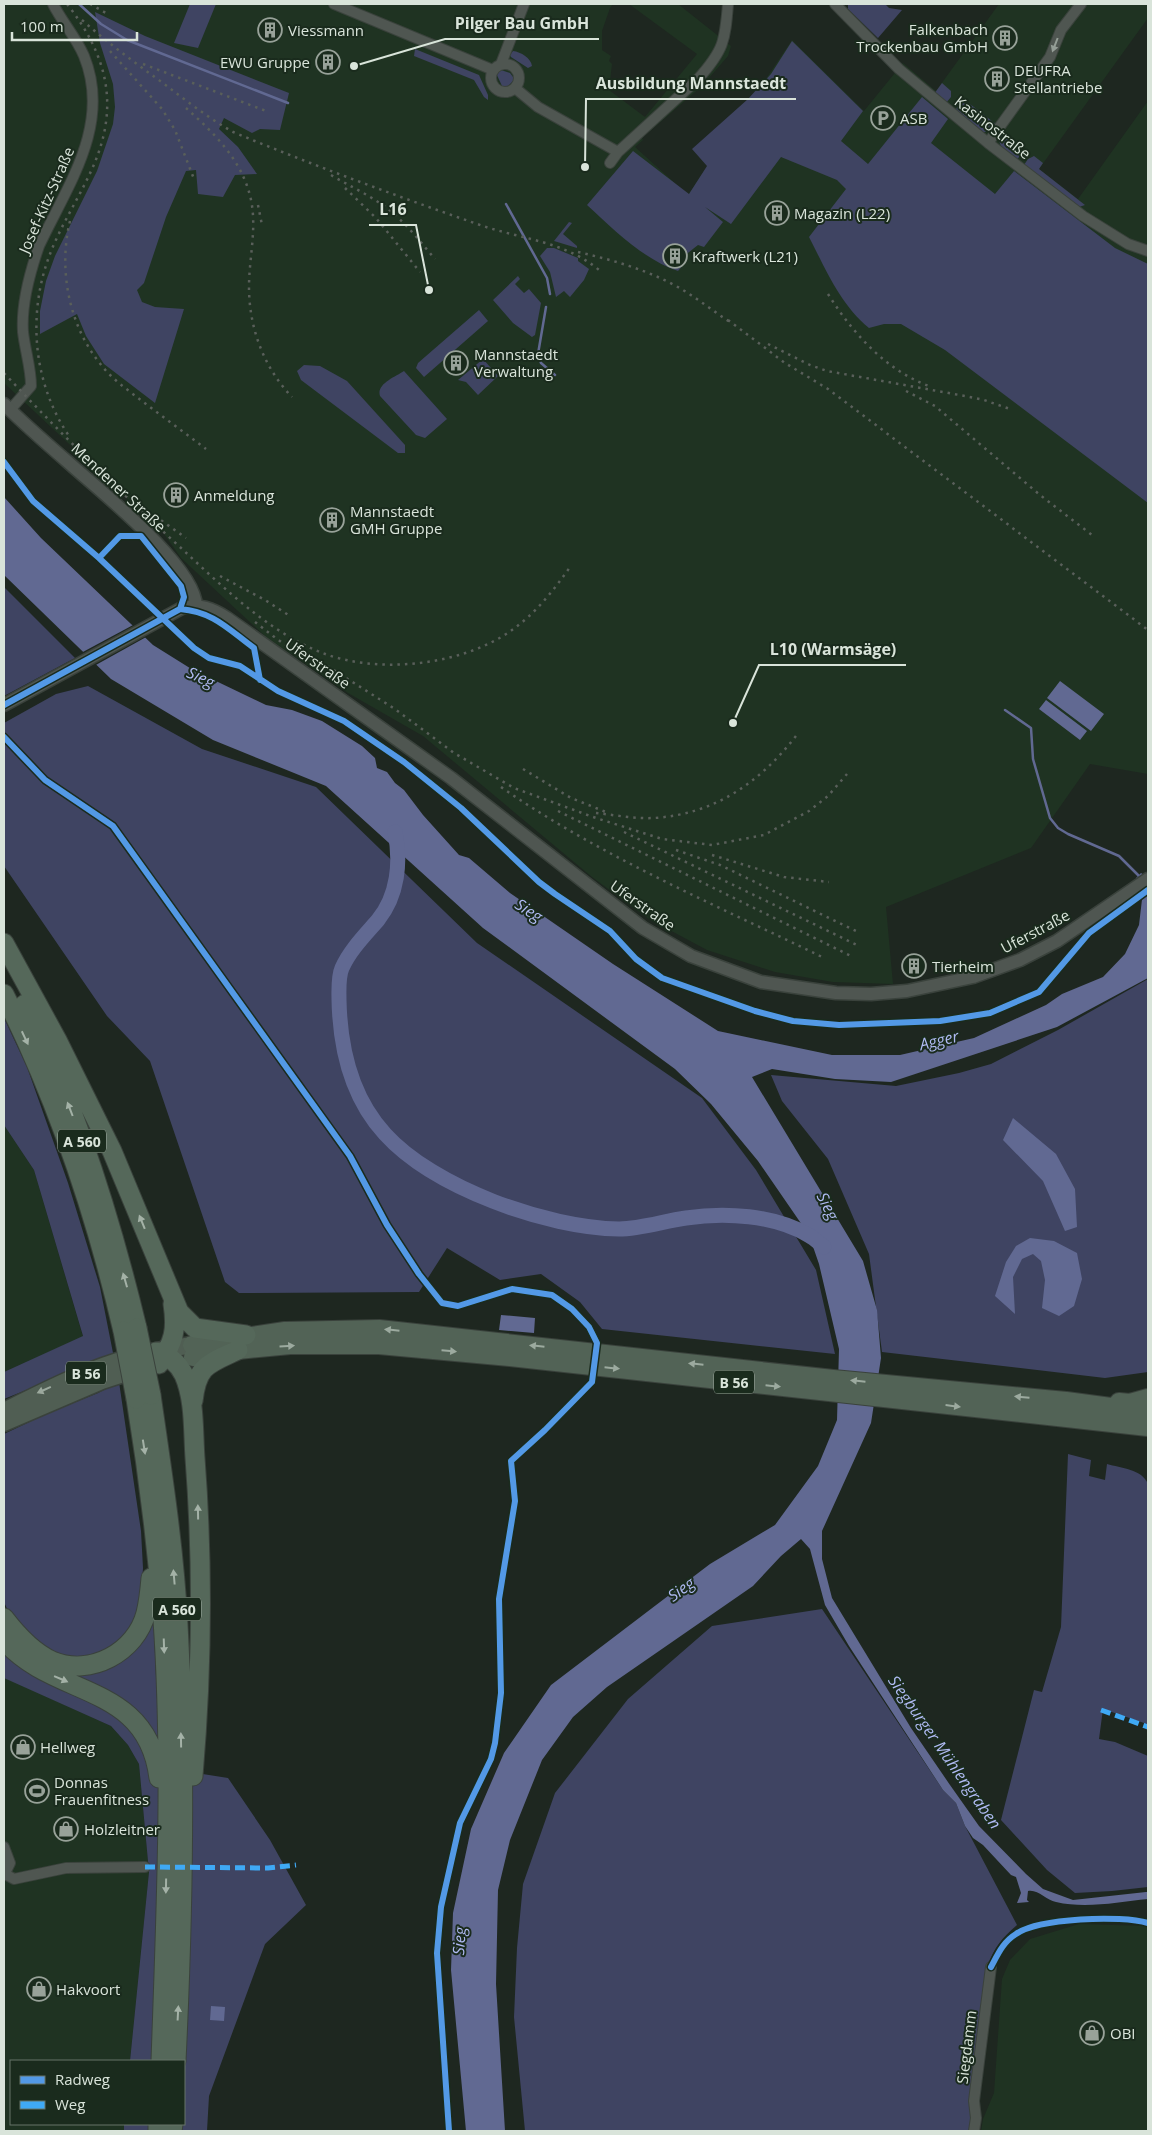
<svg xmlns="http://www.w3.org/2000/svg" width="1152" height="2135" viewBox="0 0 1152 2135" font-family="'Open Sans',sans-serif">
<style>
.built{fill:#1f3322}
.green{fill:#3f4462}
.water{fill:#616992}
.pier{fill:#1e2720}
.lines{fill:none;stroke-linecap:round;stroke-linejoin:round}
.stream{stroke:#616992;stroke-width:2.5}
.river{stroke:#616992;stroke-width:15}
.minor-casing{stroke:#3a423c;stroke-width:12}
.tertiary-casing{stroke:#3a423c;stroke-width:15}
.primary-casing{stroke:#3a423c;stroke-width:19}
.trunk-casing{stroke:#3a423c;stroke-width:20}
.motorway-casing{stroke:#3a423c;stroke-width:21}
.minor{stroke:#4f5651;stroke-width:10}
.tertiary{stroke:#4f5651;stroke-width:12}
.primary{stroke:#505e53;stroke-width:16}
.trunk{stroke:#526356;stroke-width:18}
.motorway{stroke:#55685a;stroke-width:19}
.rail{stroke:#595f5a;stroke-width:2.5;stroke-dasharray:2.5 5;stroke-linecap:butt}
.motorway-bridge-casing{stroke:#3a423c;stroke-width:21;stroke-linecap:butt}
.motorway-bridge{stroke:#55685a;stroke-width:19}
.quiet{stroke:#3fa9f5;stroke-width:5;stroke-dasharray:10 5;stroke-linecap:butt}
.cycleway-casing{stroke:#1a2b1d;stroke-width:9}
.cycleway{stroke:#5399e6;stroke-width:6}
.oneway{fill:#949d96}
.oneway2{fill:#a4b2a7}
.oneway3{fill:#9caa9f}
.oneway4{fill:#9ba89d}
.labels{text-anchor:middle;dominant-baseline:central;stroke-width:4;stroke-linejoin:round;paint-order:stroke}
.shield{fill:#1a2b1d;stroke:#a0aca1;stroke-width:1}
.shield-label{font-size:14px;font-weight:bold;fill:#d9e4da}
.poi-label{font-size:15px;fill:#d9e4da;stroke:#1a2b1d;text-anchor:start}
.street-label{font-size:15px;fill:#d9e4da;stroke:#1a2b1d}
.water-label{font-size:16px;font-style:italic;fill:#b1bbf4;stroke:#1a2b1d}
.leader{fill:none;stroke:#d9e4da;stroke-width:2}
.callout-dot{fill:#d9e4da;stroke:#1a2b1d;stroke-width:2}
.callout-label{font-size:16px;text-anchor:middle;font-weight:bold;fill:#d9e4da;stroke:#1a2b1d;stroke-width:4;stroke-linejoin:round;paint-order:stroke}
</style>
<rect width="100%" height="100%" fill="#1e2720"/>
<path class="built" d="M4 4H613L610 8 602 31V50L611 56 609 61 612 64 609 90 645 117 697 54 629 4H678L731 46 728 56 702 86 642 138 643 140 635 147 688 195 792 40 864 111 903 63 936 91 999 4H1148V18L1039 169 1078 199 1148 101V774L1090 764 1031 848 886 907 893 984 833 982 775 972 707 950 649 919 592 877 423 736 348 693 266 637 181 558 162 531 4 383Z
M4 1125 34 1170 83 1337 4 1372Z
M4 1677 111 1726 128 1745 139 1764 149 1872 130 2061H11V2124H124V2131H4Z
M1079 1924 1148 1926V2131H981L983 2119 994 2093 1002 1979 1010 1960 1030 1939Z"/>
<path class="green" d="M190 4H216L198 48 174 43Z
M848 4H885L889 8 902 10 878 38 848 9Z
M95 12 145 36 289 93 280 130 260 129 252 133 224 118 219 129 238 147 257 174 235 175 223 197 198 194 196 170 186 171 166 217 144 283 137 290 142 302 155 307 184 309 155 403 104 364 86 336 77 314 40 334V311L46 281 55 256 97 171 113 124 115 107 113 84 100 43Z
M792 41 863 111 841 141 868 164 922 97 948 119 931 143 995 194 1014 171 1115 248 1148 264V503L945 350 901 324H884L869 328C840 304 826 270 809 237L846 189 837 180 781 157 731 224 705 207 723 222 704 247 698 245 684 256V264L678 271C643 259 614 230 587 205L633 151 689 194 707 166 692 149 748 99 771 74Z
M415 49 479 75 488 95V100L484 97 474 80 414 56Z
M513 51C521 52 531 58 532 66L528 68 511 57 510 55Z
M501 70 510 73 513 77V81L508 86H502L496 73Z
M942 83 951 91V97L946 103 934 94Z
M962 103 970 104 997 125 992 132H982L955 111 958 106Z
M1002 131 1008 135 1009 141 1023 151 1017 160C1006 152 994 146 1002 131Z
M1034 156 1043 163 1039 169 1085 205 1079 207 1076 206 1024 165 1028 159Z
M569 222 572 223 563 234 577 246V248L554 241Z
M547 248H554L578 258V261L589 269 584 280 570 297 564 291 556 297 550 272 540 256Z
M518 276 520 279 515 284 524 293 529 289 541 303 535 335 532 337 513 323 493 300Z
M479 310 488 321 424 377 416 368 418 363Z
M483 359 498 376 478 395 466 382 458 380Z
M304 365 320 366 347 381 405 445V453H398L301 380 297 371Z
M404 371 447 419 425 438 416 435 380 396C376 384 395 377 404 371Z
M4 587 75 658 4 696Z
M88 686 202 749 316 787 477 943 702 1098 756 1170 816 1270 835 1354 602 1329 580 1302 541 1274 500 1280 447 1248 419 1292 239 1293 225 1282 150 1061 107 1016 4 866V723L56 694Z
M1148 979V1372L1105 1378 882 1352 869 1254 828 1159 782 1101 771 1075 896 1086 959 1073 991 1064 1058 1030Z
M4 1018 27 1067 68 1183 100 1287 114 1358 71 1372 4 1399V1372L83 1336 34 1170 4 1125Z
M119 1382 141 1531 143 1568 141 1601 130 1630 108 1651 75 1660 41 1647 8 1611 4 1602V1434L46 1414 98 1393Z
M1068 1454 1091 1460 1089 1476 1105 1480 1107 1464C1121 1468 1142 1469 1148 1484V1731L1144 1727V1723L1103 1709 1099 1739 1115 1742 1148 1756V1887L1112 1891 1075 1893 1047 1870 1001 1820 1034 1690 1042 1692 1061 1627Z
M153 1608 159 1745 9 1637 96 1668Z
M822 1609 943 1790 956 1803 965 1826 1017 1925C1003 1937 993 1948 988 1967L969 2131H525L514 2017 517 1948 523 1884 555 1793 628 1699 712 1626Z
M4 1647 122 1716 152 1766 228 1778 270 1840 306 1905 265 1944 209 2096 207 2131H124V2124H184V2061H130L149 1872 139 1764 128 1745 111 1726 4 1678Z"/>
<path class="water" d="M4 497 41 538 153 645 193 670 266 705 292 710 322 721 362 746 375 758 377 768 387 772 395 783 404 790 423 815 459 855 469 858 510 893 613 964 718 1031 832 1055H900L974 1038 1046 1005 1062 994 1103 977 1125 954 1139 925 1143 891 1136 878 1141 873 1148 878V978L1057 1027 891 1082 835 1079 772 1069 752 1077 863 1261 877 1310 881 1358 871 1423 822 1531V1559L832 1598 911 1728 950 1785 979 1826 1026 1874 1043 1889 1073 1900 1146 1892H1148V1899C1118 1902 1086 1909 1056 1902 1046 1900 1038 1889 1028 1891L1027 1900 1029 1902 1017 1903 1021 1893 1016 1877 1011 1875 983 1845 973 1838 965 1826 956 1803 943 1790 849 1646 825 1605 810 1549 801 1539 781 1556 753 1586 607 1687 573 1717 542 1760 510 1840 498 1890 496 1984 505 2131H466L451 1970 453 1913 471 1829 504 1753 551 1685 710 1564 775 1525 818 1466 837 1420 839 1349 819 1264 809 1235 758 1161 711 1104 675 1069 483 928 326 786 213 740 111 679 4 575Z
M1060 681 1104 714 1091 731 1047 698Z
M1046 700 1087 731 1080 740 1039 709Z
M1013 1118 1056 1154 1075 1189 1077 1227 1065 1231 1043 1181 1003 1140Z
M1030 1238 1054 1241 1077 1253 1082 1279 1074 1306 1059 1316 1042 1308 1045 1280 1041 1261 1033 1254 1022 1259 1013 1277 1015 1314 995 1296 1006 1262 1016 1246Z
M501 1315 535 1318 534 1333 499 1330Z
M211 2006 225 2007 224 2021 210 2020Z"/>
<path class="pier" d="M135 624 148 636 94 666 81 653Z"/>
<g class="lines">
<path class="stream" d="M79 4 101 24 127 40 288 103
M506 204 547 278 550 294
M546 307 538 354 541 363 555 375
M1005 710 1031 728 1033 759 1050 818 1058 828 1068 834 1119 856 1140 877"/>
<path class="river" d="M395 832C401 862 398 895 378 920 365 935 350 950 342 968 338 977 339 991 339 1000 340 1049 351 1097 385 1134 434 1188 547 1228 619 1229 641 1229 664 1221 686 1218 725 1212 774 1215 808 1235 814 1238 819 1243 824 1247"/>
<g class="minor-casing">
<path id="minor" d="M334 4 493 70
M835 4 899 69 988 143 1083 216 1128 244 1148 251
M491 78a14 14 0 1 1 28 0a14 14 0 1 1-28 0Z
M501 64 524 4
M515 88 538 107 618 152
M988 143 1050 57 1061 30 1081 4
M610 163 618 152 698 79C724 50 725 41 728 4
M10 410 31 386C31 368 25 350 23 332 21 304 30 272 39 246 67 186 112 125 84 56 76 37 62 22 53 4
M4 1847 10 1863 4 1875
M5 1874 14 1879 66 1868 145 1867
M974 2131 976 2118 974 2101 991 1967"/>
</g>
<g class="tertiary-casing">
<path id="tertiary" d="M4 404C24 424 47 444 69 463 99 490 195 566 196 606
M4 705 182 608C199 603 213 609 227 618L451 778 643 928 691 956 761 982 836 993 871 994 907 991 973 977 1020 960 1057 941 1148 879"/>
</g>
<g class="primary-casing">
<path id="primary" d="M4 1411C46 1390 89 1368 135 1356 154 1351 173 1348 192 1345
M4 1423 102 1381 142 1368"/>
</g>
<g class="trunk-casing">
<path id="trunk" d="M192 1345 285 1331 379 1329 833 1379 1066 1401 1148 1412
M193 1357 238 1350 290 1345H379L510 1357 1148 1427
M1119 1402 1130 1403 1148 1398"/>
</g>
<g class="motorway-casing">
<path id="motorway" d="M4 943 57 1040 112 1151 179 1312 195 1328 246 1335
M4 994C58 1101 96 1215 123 1331
M25 1004C75 1103 111 1220 137 1328
M156 1352C169 1355 178 1363 184 1375 195 1400 193 1431 195 1458 203 1563 202 1671 193 1776
M159 1364C174 1342 177 1330 173 1304
M151 1395C162 1471 174 1547 178 1624 186 1769 183 1916 176 2061
M136 1399C148 1472 157 1546 163 1620 173 1765 166 1916 161 2061
M193 1401C197 1365 208 1364 238 1350
M4 1618C17 1635 32 1652 52 1661 91 1677 136 1652 146 1613 149 1601 150 1590 151 1578
M4 1640C54 1699 147 1681 159 1778
M158 2131V2124
M172 2131 173 2124"/>
</g>
<use href="#minor" class="minor"/>
<use href="#tertiary" class="tertiary"/>
<use href="#primary" class="primary"/>
<use href="#trunk" class="trunk"/>
<use href="#motorway" class="motorway"/>
<path class="rail" d="M67 4C108 56 120 107 92 169 79 198 61 225 50 254 27 314 33 383 69 436
M90 4 106 13
M82 20C109 44 138 65 167 86 188 102 210 119 233 132 315 166 399 197 483 226 522 239 566 242 599 270
M110 51 162 109 175 130 194 179
M143 64 266 111
M186 108C214 133 243 161 251 200 257 229 249 258 249 287 249 328 264 368 292 397
M331 175C346 184 361 191 375 200 400 215 417 238 435 259
M345 188 376 218 420 272
M258 205 262 225
M70 221C58 270 69 327 102 366 113 380 128 390 142 401 163 417 185 433 206 449
M578 252C612 260 645 269 676 286 696 297 714 312 733 324
M828 294C852 332 885 370 929 386
M728 320 785 363 828 389 1148 630
M768 344 810 365 827 371 965 396 984 400 1010 409
M4 373C61 434 120 492 181 548 223 587 266 630 320 652 376 675 462 666 512 630 535 614 554 590 570 567
M906 391 935 406 1040 495 1092 535
M155 516 186 538
M220 576 265 600 290 616
M255 622 273 636 305 659
M302 650 395 709 454 753 514 788 593 817 662 839 712 845 764 835 809 811 828 796 847 774
M523 769 571 798 606 812
M501 787C600 856 714 904 822 957
M558 811 853 957
M596 813C615 815 635 819 654 818 715 814 759 783 796 736
M624 832 857 945
M676 850 720 865 860 933
M712 855 784 877 829 882"/>
<g class="motorway-bridge-casing">
<path id="motorway-bridge" d="M137 1328 151 1395
M123 1331 136 1399"/>
</g>
<use href="#motorway-bridge" class="motorway-bridge"/>
<path class="quiet" d="M1101 1710 1148 1727
M145 1867 268 1868 296 1865"/>
<g class="cycleway-casing">
<path id="cycleway" d="M4 462 33 501 99 558 194 648 209 658 240 666 278 691 344 721 404 762 461 808 539 882 555 894 610 931 636 959 662 978 755 1011 793 1021 839 1025 940 1021 990 1013 1039 992 1089 933 1148 890
M99 558 120 536H141L181 586 184 597 180 609
M180 609C214 612 228 629 254 648L260 680
M4 705 180 609
M4 737 45 780 113 826 350 1156 387 1225 419 1274 442 1303 458 1306 512 1289 552 1295 572 1309 589 1327 597 1343 592 1382 545 1430 511 1461 515 1501 499 1599 501 1693 495 1743 491 1759 460 1823 441 1907 437 1953 449 2131
M991 1967C998 1954 1003 1942 1016 1934 1039 1918 1121 1915 1148 1923"/>
</g>
<use href="#cycleway" class="cycleway"/>
</g>
<defs><path id="oneway-solid" d="M-6-.8H1V-3.2L6.5 0L1 3.2V.8H-6Z" transform="scale(1.25)"/></defs>
<use class="oneway" href="#oneway-solid" transform="translate(1055 45) rotate(111)"/>
<g class="oneway2">
<use href="#oneway-solid" transform="translate(25 1038) rotate(65)"/>
<use href="#oneway-solid" transform="translate(70 1109) rotate(-111)"/>
<use href="#oneway-solid" transform="translate(142 1222) rotate(-112)"/>
<use href="#oneway-solid" transform="translate(125 1280) rotate(-106)"/>
<use href="#oneway-solid" transform="translate(144 1447) rotate(81)"/>
<use href="#oneway-solid" transform="translate(198 1512) rotate(-91)"/>
<use href="#oneway-solid" transform="translate(174 1577) rotate(-95)"/>
<use href="#oneway-solid" transform="translate(164 1646) rotate(88)"/>
<use href="#oneway-solid" transform="translate(61 1679) rotate(23)"/>
<use href="#oneway-solid" transform="translate(181 1740) rotate(-91)"/>
<use href="#oneway-solid" transform="translate(166 1886) rotate(91)"/>
<use href="#oneway-solid" transform="translate(178 2013) rotate(-87)"/>
</g>
<g class="oneway3">
<use href="#oneway-solid" transform="translate(392 1330) rotate(-174)"/>
<use href="#oneway-solid" transform="translate(287 1346) rotate(-4)"/>
<use href="#oneway-solid" transform="translate(537 1346) rotate(-174)"/>
<use href="#oneway-solid" transform="translate(449 1351) rotate(5)"/>
<use href="#oneway-solid" transform="translate(696 1364) rotate(-174)"/>
<use href="#oneway-solid" transform="translate(612 1368) rotate(6)"/>
<use href="#oneway-solid" transform="translate(858 1381) rotate(-174)"/>
<use href="#oneway-solid" transform="translate(773 1386) rotate(6)"/>
<use href="#oneway-solid" transform="translate(1022 1397) rotate(-175)"/>
<use href="#oneway-solid" transform="translate(953 1406) rotate(7)"/>
</g>
<use class="oneway4" href="#oneway-solid" transform="translate(44 1390) rotate(156)"/>
<defs>
<g id="building-ring" transform="scale(1.25)"><circle r="9.5" fill="#1a2b1d" stroke="#98a299" stroke-width="1.5"/><path d="M-4-6H4V6H1V3H-1V6H-4ZM-2.5-4.3h1.7v1.8h-1.7ZM.8-4.3h1.7v1.8H.8ZM-2.5-1h1.7V.8h-1.7ZM.8-1h1.7V.8H.8Z" fill="#98a299"/></g>
<g id="parking-ring" transform="scale(1.25)"><circle r="9.5" fill="#1a2b1d" stroke="#98a299" stroke-width="1.5"/><path d="M-3.5-5.5H1a3.5 3.5 0 0 1 0 7H-1V5.5H-3.5ZM-1-3.4V-.6H.8a1.4 1.4 0 0 0 0-2.8Z" fill="#98a299"/></g>
<g id="shop-ring" transform="scale(1.25)"><circle r="9.5" fill="#1a2b1d" stroke="#98a299" stroke-width="1.5"/><path d="M-5-2.5h2.3a2.7 3.5 0 0 1 5.4 0H5L5.5 6h-11ZM-1.5-2.5h3a1.5 2.3 0 0 0-3 0Z" fill="#98a299"/></g>
<g id="stadium-ring" transform="scale(1.25)"><circle r="9.5" fill="#1a2b1d" stroke="#98a299" stroke-width="1.5"/><path d="M0-5a6.5 5 0 1 0 0 10a6.5 5 0 1 0 0-10ZM-3.5-1.8h7v3.6h-7Z" fill="#98a299"/></g>
</defs>
<g fill-rule="evenodd">
<use href="#building-ring" x="270" y="30"/>
<use href="#building-ring" x="1005" y="38"/>
<use href="#building-ring" x="328" y="62"/>
<use href="#building-ring" x="997" y="79"/>
<use href="#parking-ring" x="883" y="118"/>
<use href="#building-ring" x="777" y="213"/>
<use href="#building-ring" x="675" y="256"/>
<use href="#building-ring" x="456" y="363"/>
<use href="#building-ring" x="176" y="495"/>
<use href="#building-ring" x="332" y="520"/>
<use href="#building-ring" x="914" y="966"/>
<use href="#shop-ring" x="23" y="1747"/>
<use href="#stadium-ring" x="37" y="1791"/>
<use href="#shop-ring" x="66" y="1829"/>
<use href="#shop-ring" x="39" y="1989"/>
<use href="#shop-ring" x="1092" y="2033"/>
</g>
<g class="labels">
<g class="shield">
<rect x="58" y="1129.5" width="48" height="23" rx="4"/>
<rect x="66" y="1361.5" width="40" height="23" rx="4"/>
<rect x="714" y="1370.5" width="40" height="23" rx="4"/>
<rect x="153" y="1597.5" width="48" height="23" rx="4"/>
</g>
<g class="shield-label">
<text x="82" y="1141">A 560</text>
<text x="86" y="1373">B 56</text>
<text x="734" y="1382">B 56</text>
<text x="177" y="1609">A 560</text>
</g>
<g class="poi-label">
<text x="988" y="29" text-anchor="end">Falkenbach<tspan x="988" dy="17">Trockenbau GmbH</tspan></text>
<text x="288" y="30">Viessmann</text>
<text x="310" y="62" text-anchor="end">EWU Gruppe</text>
<text x="1014" y="70">DEUFRA<tspan x="1014" dy="17">Stellantriebe</tspan></text>
<text x="900" y="118">ASB</text>
<text x="794" y="213">Magazin (L22)</text>
<text x="692" y="256">Kraftwerk (L21)</text>
<text x="474" y="354">Mannstaedt<tspan x="474" dy="17">Verwaltung</tspan></text>
<text x="194" y="495">Anmeldung</text>
<text x="350" y="511">Mannstaedt<tspan x="350" dy="17">GMH Gruppe</tspan></text>
<text x="932" y="966">Tierheim</text>
<text x="40" y="1747">Hellweg</text>
<text x="54" y="1782">Donnas<tspan x="54" dy="17">Frauenfitness</tspan></text>
<text x="84" y="1829">Holzleitner</text>
<text x="56" y="1989">Hakvoort</text>
<text x="1110" y="2033">OBI</text>
</g>
<g class="street-label">
<text transform="translate(993 127) rotate(38)">Kasinostraße</text>
<text transform="translate(46 200) rotate(-66)">Josef-Kitz-Straße</text>
<text transform="translate(119 487) rotate(43)">Mendener Straße</text>
<text transform="translate(318 663) rotate(35)">Uferstraße</text>
<text transform="translate(643 905) rotate(35)">Uferstraße</text>
<text transform="translate(1035 931) rotate(-28)">Uferstraße</text>
<text transform="translate(966 2047) rotate(-83)">Siegdamm</text>
</g>
<g class="water-label">
<text transform="translate(201 677) rotate(25)">Sieg</text>
<text transform="translate(529 910) rotate(33)">Sieg</text>
<text transform="translate(939 1040) rotate(-13)">Agger</text>
<text transform="translate(828 1206) rotate(63)">Sieg</text>
<text transform="translate(681 1589) rotate(-36)">Sieg</text>
<text transform="translate(945 1752) rotate(55)">Siegburger Mühlengraben</text>
<text transform="translate(459 1941) rotate(-86)">Sieg</text>
</g>
</g>
<path class="leader" d="M354 66L445 39H599M585 167L586 99H796M429 290L416 225H369M733 723L759 665H906"/>
<g class="callout-dot">
<circle cx="354" cy="66" r="5"/>
<circle cx="585" cy="167" r="5"/>
<circle cx="429" cy="290" r="5"/>
<circle cx="733" cy="723" r="5"/>
</g>
<g class="callout-label">
<text x="522" y="29">Pilger Bau GmbH</text>
<text x="691" y="89">Ausbildung Mannstaedt</text>
<text x="393" y="215">L16</text>
<text x="833" y="655">L10 (Warmsäge)</text>
</g>
<rect width="1152" height="2135" fill="none" stroke="#d9e4da" stroke-width="10"/>
<rect x="10" y="2060" width="175" height="65" fill="#1a2b1d" stroke="#667569"/>
<rect x="20" y="2076" width="25" height="8" fill="#5399e6" stroke="#667569"/>
<text x="55" y="2085" font-size="15" fill="#d9e4da">Radweg</text>
<rect x="20" y="2101" width="25" height="8" fill="#3fa9f5" stroke="#667569"/>
<text x="55" y="2110" font-size="15" fill="#d9e4da">Weg</text>
<path d="M12 32v8h125v-8" fill="none" stroke="#d9e4da" stroke-width="2.5"/>
<text x="20" y="32" font-size="15" fill="#d9e4da" stroke="#1a2b1d" stroke-width="4" paint-order="stroke">100 m</text>
</svg>
